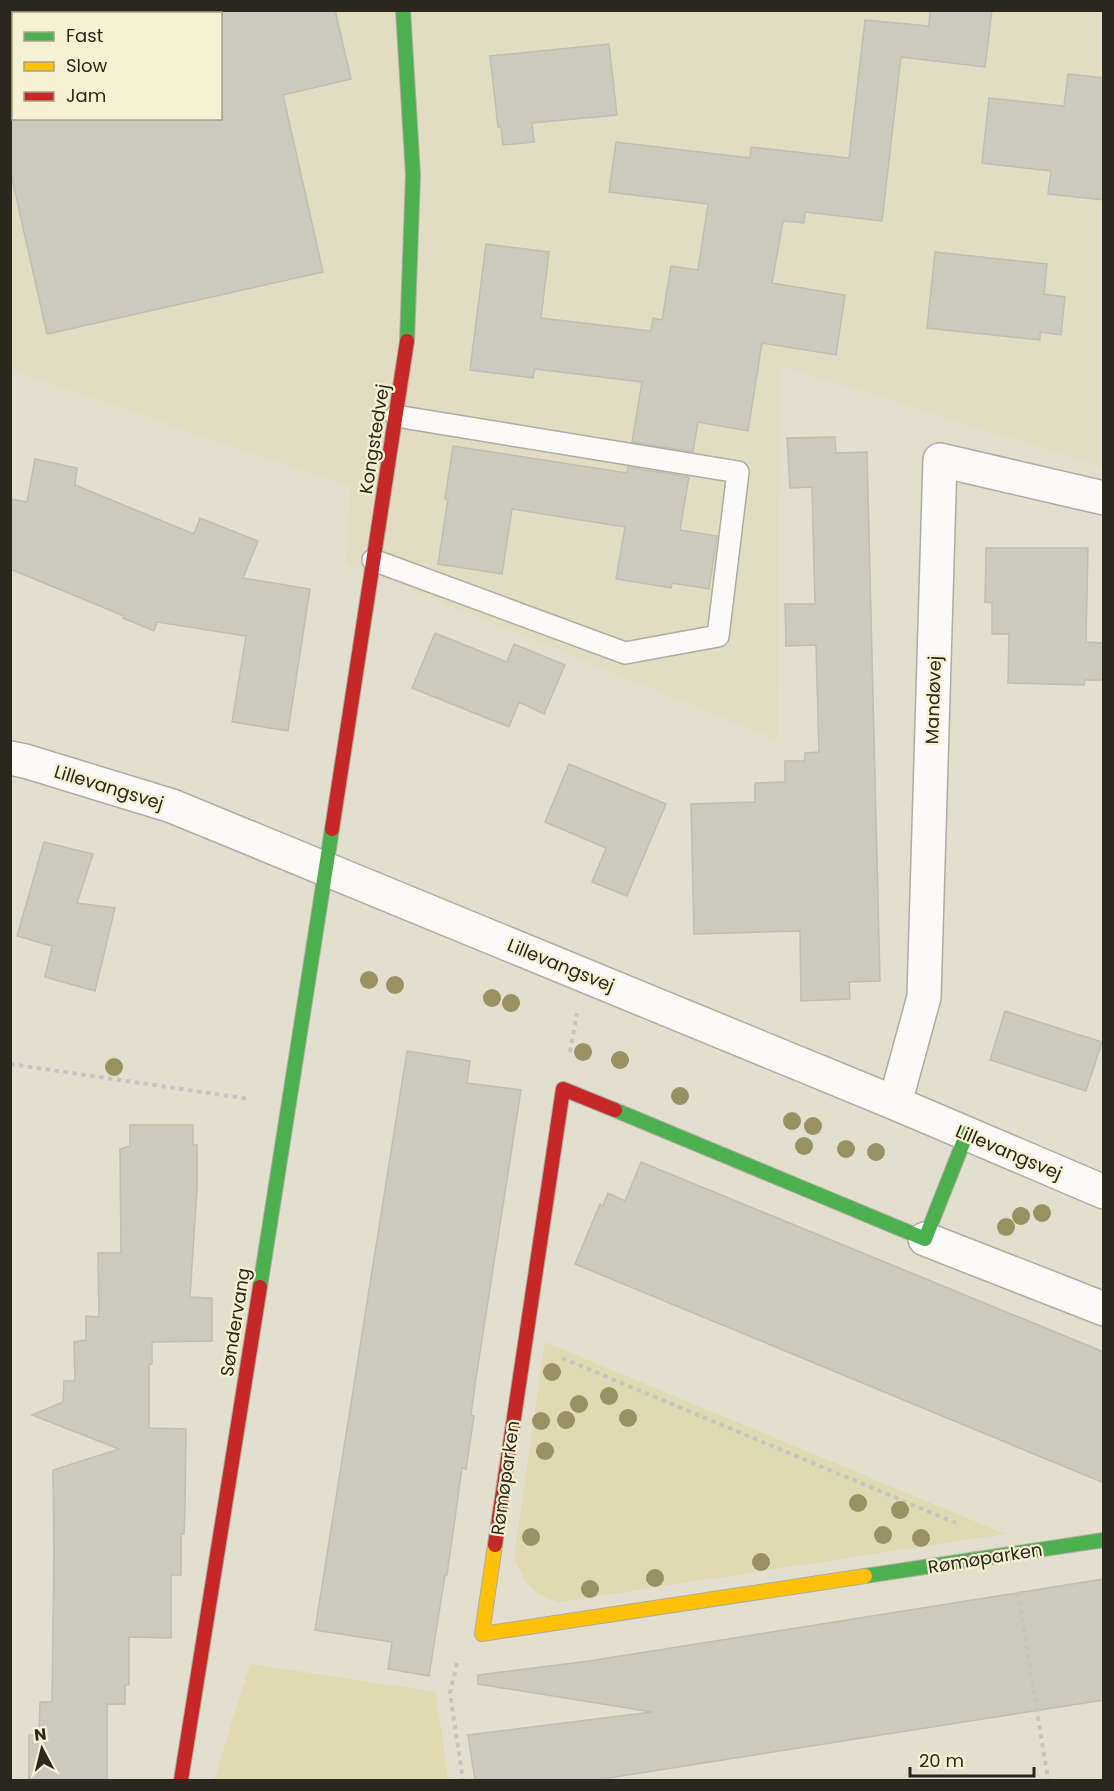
<svg xmlns="http://www.w3.org/2000/svg" width="1114" height="1791" viewBox="0 0 1114 1791" font-family="Poppins,sans-serif">
<style>
.built{fill:#e2dcc2;fill-rule:evenodd}
.green{fill:#e0d9b2}
.building{fill:#ccc9bd;stroke:#c0bdb1;stroke-width:1.5}
.lines{fill:none;stroke-linecap:round;stroke-linejoin:round}
.lane-casing{stroke:#aeac9f;stroke-width:24}
.street-casing{stroke:#aeac9f;stroke-width:36}
.fast-casing{stroke:#aeac9f;stroke-width:16}
.slow-casing{stroke:#aeac9f;stroke-width:16}
.jam-casing{stroke:#aeac9f;stroke-width:16}
.path{stroke:#c6c4bf;stroke-width:4;stroke-dasharray:4.5 4.5;stroke-linecap:butt}
.lane{stroke:#fbfaf8;stroke-width:21}
.street{stroke:#fbfaf8;stroke-width:33}
.fast{stroke:#4caf50;stroke-width:14}
.slow{stroke:#ffc107;stroke-width:14}
.jam{stroke:#c62828;stroke-width:14}
.tree{fill:#9a9162}
.labels{text-anchor:middle;dominant-baseline:central;stroke-width:4.5;stroke-linejoin:round;paint-order:stroke}
.street-label{font-size:18px;fill:#2a271d;stroke:#f7f1d4}
</style>
<rect width="100%" height="100%" fill="#e2dfcf"/>
<path class="built" d="M11 11H1103V467L780 365 777 740 346 563 351 487 11 370ZM14 14H220V118H14Z"/>
<path class="green" d="M545 1342 1005 1534 559 1602C529 1593 526 1585 514 1557Z
M250 1664 436 1692 448 1780H214Z"/>
<path class="building" d="M220 10H335L351 79 283 95 323 272 47 334 10 170V118H220Z
M930 10H992L985 67 901 57 882 221 805 212 804 223 783 221 772 283 845 295 836 355 762 343 748 431 698 422 693 452 632 442 642 382 535 369 533 378 470 370 486 244 549 252 541 318 651 331 653 318 662 320 671 266 698 270 708 204 609 192 616 142 750 158 751 147 849 158 865 20 929 26Z
M609 44 617 115 532 123 534 142 503 145 501 127H498L490 56Z
M1068 74 1104 78V200L1048 194 1051 171 982 163 989 98 1064 106Z
M935 252 1047 264 1044 294 1065 297 1061 335 1040 332V340L927 328Z
M835 437 836 453 867 452 880 981 849 982 850 999 801 1001 800 931 694 934 691 804 755 802V783L785 782V761H805V753L819 752 816 645 786 646 785 604H815L812 487 790 488 787 438Z
M453 446 627 473 628 467 689 477 680 530 717 536 709 589 672 583 671 588 616 579 625 527 512 509 502 574 438 564 448 499H445Z
M35 459 77 468 75 485 194 534 200 518 258 541 243 578 310 589 288 731 232 722 246 636 157 622 154 631 123 618 124 616 10 569V499L27 502Z
M986 548H1088L1086 642 1104 643V680H1085L1084 685 1008 683 1009 634H992V603L985 602Z
M435 633 507 662 514 644 565 665 544 714 519 702 509 727 412 688Z
M569 764 666 804 627 896 592 882 606 848 545 822Z
M44 842 93 854 77 903 115 908 95 991 45 977 52 946 17 936Z
M1005 1011 1102 1042 1086 1091 990 1060Z
M407 1051 470 1061 467 1083 521 1090 476 1378 471 1415 474 1416 466 1469 462 1468 447 1575H445L429 1676 388 1669 392 1642 315 1630Z
M130 1125H193V1145H197V1189L190 1297 212 1298V1341L152 1342V1364L149 1365V1428L186 1429 185 1511 184 1534H181V1575H171V1638L129 1637V1685H125V1704H107V1780H29V1735H39L40 1702H52L54 1552 53 1470 119 1449 32 1415 63 1402 64 1381H75L74 1342 86 1340V1316L99 1317 98 1253H121L120 1149 130 1146Z
M641 1162 1104 1352V1483L575 1264 600 1204 603 1206 608 1193 625 1201Z
M1104 1579V1700L596 1780H475L468 1735 652 1712 478 1684V1675L589 1661Z"/>
<g class="lines">
<g class="lane-casing">
<path id="lane" d="M373 560 625 653 718 636 738 472 396 416"/>
</g>
<g class="street-casing">
<path id="street" d="M10 758 25 761 172 806 895 1103 1104 1192
M895 1103 924 997 940 460 1104 498
M925 1239 1104 1309"/>
</g>
<g class="fast-casing">
<path id="fast" d="M403 10 413 175 407 341
M615 1110 925 1239 967 1133
M260 1287 332 829
M865 1576 1104 1540"/>
</g>
<g class="slow-casing">
<path id="slow" d="M495 1545 482 1634 865 1576"/>
</g>
<g class="jam-casing">
<path id="jam" d="M332 829 407 341
M495 1545 563 1089 615 1110
M181 1780 260 1287"/>
</g>
<path class="path" d="M570 1052 577 1013
M10 1064 250 1099
M562 1358 956 1523
M1018 1592 1048 1780
M457 1663 450 1693 463 1780"/>
<use href="#lane" class="lane"/>
<use href="#street" class="street"/>
<use href="#fast" class="fast"/>
<use href="#slow" class="slow"/>
<use href="#jam" class="jam"/>
</g>
<g class="tree">
<circle cx="369" cy="980" r="9"/>
<circle cx="395" cy="985" r="9"/>
<circle cx="492" cy="998" r="9"/>
<circle cx="511" cy="1003" r="9"/>
<circle cx="583" cy="1052" r="9"/>
<circle cx="620" cy="1060" r="9"/>
<circle cx="114" cy="1067" r="9"/>
<circle cx="680" cy="1096" r="9"/>
<circle cx="792" cy="1121" r="9"/>
<circle cx="813" cy="1126" r="9"/>
<circle cx="804" cy="1146" r="9"/>
<circle cx="846" cy="1149" r="9"/>
<circle cx="876" cy="1152" r="9"/>
<circle cx="1042" cy="1213" r="9"/>
<circle cx="1021" cy="1216" r="9"/>
<circle cx="1006" cy="1227" r="9"/>
<circle cx="552" cy="1372" r="9"/>
<circle cx="609" cy="1396" r="9"/>
<circle cx="579" cy="1404" r="9"/>
<circle cx="628" cy="1418" r="9"/>
<circle cx="566" cy="1420" r="9"/>
<circle cx="541" cy="1421" r="9"/>
<circle cx="545" cy="1451" r="9"/>
<circle cx="858" cy="1503" r="9"/>
<circle cx="900" cy="1510" r="9"/>
<circle cx="883" cy="1535" r="9"/>
<circle cx="531" cy="1537" r="9"/>
<circle cx="921" cy="1538" r="9"/>
<circle cx="761" cy="1562" r="9"/>
<circle cx="655" cy="1578" r="9"/>
<circle cx="590" cy="1589" r="9"/>
</g>
<g class="labels">
<g class="street-label">
<text transform="translate(374 439) rotate(-81)">Kongstedvej</text>
<text transform="translate(933 700) rotate(-88)">Mandøvej</text>
<text transform="translate(109 787) rotate(17)">Lillevangsvej</text>
<text transform="translate(561 965) rotate(22)">Lillevangsvej</text>
<text transform="translate(1009 1152) rotate(23)">Lillevangsvej</text>
<text transform="translate(235 1322) rotate(-81)">Søndervang</text>
<text transform="translate(505 1478) rotate(-82)">Rømøparken</text>
<text transform="translate(985 1558) rotate(-9)">Rømøparken</text>
</g>
</g>
<rect width="1114" height="1791" fill="none" stroke="#2a271d" stroke-width="24"/>
<rect x="12" y="12" width="210" height="108" fill="#f7f1d4" stroke="#a5a08b" stroke-width="1.5"/>
<rect x="24" y="32" width="30" height="9" fill="#4caf50" stroke="#a5a08b" stroke-width="1.5"/>
<text x="66" y="42" font-size="18" fill="#2a271d">Fast</text>
<rect x="24" y="62" width="30" height="9" fill="#ffc107" stroke="#a5a08b" stroke-width="1.5"/>
<text x="66" y="72" font-size="18" fill="#2a271d">Slow</text>
<rect x="24" y="92" width="30" height="9" fill="#c62828" stroke="#a5a08b" stroke-width="1.5"/>
<text x="66" y="102" font-size="18" fill="#2a271d">Jam</text>
<g transform="translate(42 1749) rotate(353)" stroke="#f7f1d4" stroke-width="4.5" paint-order="stroke">
<path d="M0-4.5L10 22L0 15L-10 22Z" fill="#2a271d"/>
<text y="-9" font-size="16" font-weight="bold" text-anchor="middle" fill="#2a271d">N</text>
</g>
<path d="M910 1767v9h124v-9" fill="none" stroke="#2a271d" stroke-width="3"/>
<text x="919" y="1767" font-size="18" fill="#2a271d" stroke="#f7f1d4" stroke-width="4.5" paint-order="stroke">20 m</text>
</svg>
